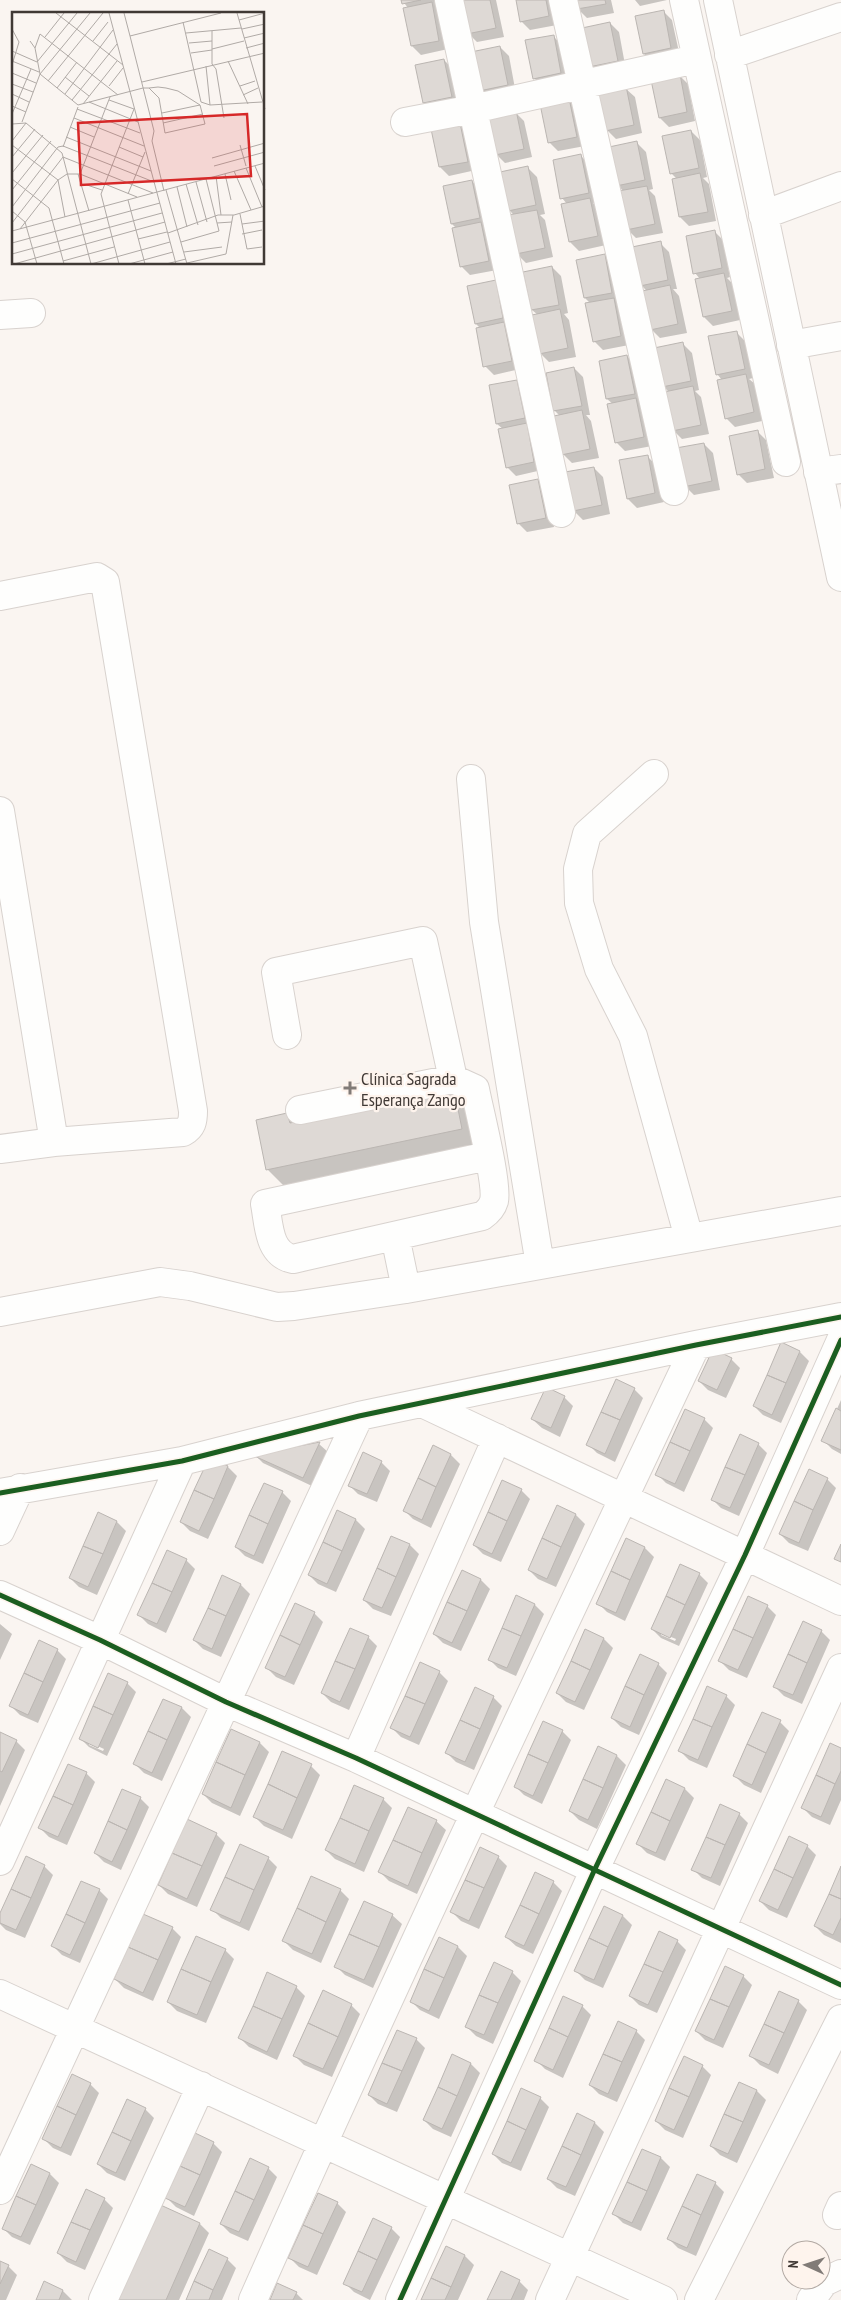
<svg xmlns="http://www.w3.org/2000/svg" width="841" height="2300" viewBox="0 0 841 2300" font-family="'PT Sans Narrow',sans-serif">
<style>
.shadow{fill:#0003;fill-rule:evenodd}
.building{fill:#ded9d5;stroke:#bbb6b2}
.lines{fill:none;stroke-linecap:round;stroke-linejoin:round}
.minor-casing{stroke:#d8d2ce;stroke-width:30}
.minor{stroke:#fefefd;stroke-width:28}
.cycleway-casing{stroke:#fef4ed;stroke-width:8}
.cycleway{stroke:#1b5e20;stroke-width:5}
.poi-dot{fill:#817b77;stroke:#fef4ed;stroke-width:2}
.labels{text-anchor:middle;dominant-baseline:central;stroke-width:4.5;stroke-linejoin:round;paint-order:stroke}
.poi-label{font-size:18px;fill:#403935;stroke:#fef4ed;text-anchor:start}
.inset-road{fill:none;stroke:#b0aaa6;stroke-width:1}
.view{fill:#d62828;fill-opacity:0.15;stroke:#d62828;stroke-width:2.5}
.inset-edge{fill:none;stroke:#403935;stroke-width:2.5}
</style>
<rect width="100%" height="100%" fill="#faf5f1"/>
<path class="shadow" d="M402 0H438L439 7H436L440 12 448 49 421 55 412 46 408 8Z
M461 0H496L504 37 477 42 468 33Z
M517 0H552L557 25 530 30 521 21Z
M576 0H611L614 13 587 18 578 9Z
M635 0H667L640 6Z
M663 11 672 20 680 57 653 63 644 54Z
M610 23 619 32 626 70 600 75 591 66Z
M553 36 562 45 570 82 543 87 534 78Z
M500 47 509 56 516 94 490 99 480 90Z
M444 60 453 69 460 106 433 112 424 103 417 66Z
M679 75 688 84 695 121 669 127 660 118Z
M625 88 635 97 642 133 616 139 607 130Z
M569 100 578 109 585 146 558 151 549 142Z
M515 112 524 121 532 157 505 163 496 154Z
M459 124 468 133 476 170 449 176 440 167Z
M691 131 700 140 707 177 703 178 709 184 716 221 689 226 680 217 673 180 677 179 671 173Z
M637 143 646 152 653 189 649 190 655 196 663 233 636 238 627 229 624 192 618 185Z
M581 156 590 165 598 202 593 203 599 208 606 245 579 251 570 242 567 204 562 198Z
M528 168 537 177 545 214 540 215 545 220 553 257 526 263 517 254 514 215 509 210Z
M472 181 481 190 497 270 470 275 461 266 457 229 452 224 445 187Z
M714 231 723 240 730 277 727 278 732 283 740 320 713 326 704 317 696 280 700 279 695 273Z
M660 243 669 252 677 289H673L679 296 687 333 660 338 651 329 647 291 641 285Z
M604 256 613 265 621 302H617L622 308 629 345 603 350 594 341 591 304 585 298Z
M552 267 561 276 568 313 564 314 569 320 576 357 549 362 540 353 538 315 532 310Z
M495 281 504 290 520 369 494 375 485 366 480 328 476 324Z
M736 332 745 341 753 378 749 379 755 384 762 421 735 427 726 418 722 380 717 374Z
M683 344 692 353 699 390 695 391 701 397 709 434 682 439 673 430 669 392 663 386Z
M627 356 636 365 643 403H639L644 409 652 446 625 451 616 442 613 404 607 399 600 362Z
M574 368 583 377 590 415H586L591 421 599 458 572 463 563 454 560 416 555 411 547 374Z
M517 381 526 390 542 470 516 476 507 467 503 429 497 424Z
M757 431 766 440 774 478 747 483 738 474Z
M704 444 713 453 720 490 694 495 685 486Z
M647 456 656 465 664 502 637 508 628 499Z
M594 468 603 477 610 514 583 520 574 511Z
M538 481 547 490 554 527 527 532 518 523Z
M454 1090 471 1108 479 1146 285 1187 267 1169 287 1114 296 1123Z
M800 1352 809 1361 781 1423 763 1415 754 1406Z
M731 1359 740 1368 726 1398 708 1390 699 1381Z
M634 1389 643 1398 615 1462 597 1453 588 1444Z
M564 1397 573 1406 560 1437 542 1428 532 1419Z
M841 1400V1454L832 1449 823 1440Z
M704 1419 713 1428 684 1492 666 1483 657 1474Z
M319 1444 328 1452 312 1486 263 1463 255 1455Z
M758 1444 767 1453 739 1516 721 1508 712 1499Z
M433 1447 451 1455 460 1464 431 1528 413 1519 404 1510Z
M363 1454 381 1462 390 1471 377 1502 358 1494 349 1485Z
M210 1459 228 1467 237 1476 208 1539 190 1531 181 1522Z
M827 1479 836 1488 808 1551 789 1543 780 1534Z
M521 1490 530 1499 501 1562 483 1554 474 1545Z
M282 1492 291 1501 263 1564 245 1556 236 1547Z
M558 1507 576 1515 585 1524 556 1587 538 1579 529 1570Z
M337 1512 356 1520 365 1529 336 1592 318 1584 309 1575Z
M99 1514 117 1522 126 1531 97 1595 79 1587 70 1578Z
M392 1537 410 1545 419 1554 391 1616 373 1609 364 1600Z
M626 1540 645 1548 654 1557 625 1621 607 1612 598 1603Z
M186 1560 195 1569 166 1633 148 1624 139 1615Z
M462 1572 481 1580 490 1589 461 1651 443 1643 434 1634Z
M699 1574 708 1583 679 1646 661 1638 652 1629ZM661 1633 676 1639 675 1641 661 1635Z
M223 1576 241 1585 250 1594 221 1657 203 1649 194 1640Z
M517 1597 535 1605 544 1614 516 1676 498 1668 489 1659Z
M767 1606 776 1615 747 1678 729 1670 720 1661Z
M314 1613 323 1622 294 1685 276 1677 267 1668Z
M0 1624 12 1634 0 1660Z
M585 1630 604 1639 613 1648 584 1710 566 1702 557 1693Z
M821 1631 830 1640 802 1704 784 1696 775 1687Z
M368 1637 377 1646 349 1710 331 1702 322 1693Z
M57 1650 66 1659 38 1723 20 1715 11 1706Z
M658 1664 667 1673 639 1735 621 1727 612 1718Z
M439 1672 448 1681 419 1745 401 1737 392 1728Z
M127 1683 136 1692 107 1756 89 1747 80 1738ZM89 1742 104 1749 103 1751 89 1745Z
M726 1696 735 1705 707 1768 689 1760 680 1751Z
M493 1697 502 1706 474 1770 456 1762 447 1753Z
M164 1700 182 1708 191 1717 162 1781 144 1773 135 1764Z
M780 1722 789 1731 761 1793 744 1785 735 1776Z
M231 1730 260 1743 269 1752 240 1816 212 1803 203 1794Z
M562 1731 571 1740 542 1804 524 1795 515 1786Z
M0 1733 16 1741 25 1750 0 1806Z
M841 1750V1800L830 1825 812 1817 803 1808Z
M617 1756 626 1765 597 1829 579 1820 570 1811Z
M311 1766 320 1775 292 1839 264 1826 255 1817Z
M86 1773 95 1782 67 1845 49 1837 40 1828Z
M685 1789 694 1798 665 1861 647 1853 638 1844Z
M123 1790 140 1798 149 1807 121 1870 104 1862 95 1853Z
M383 1799 392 1808 364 1872 335 1859 326 1850Z
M739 1814 748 1823 720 1886 702 1878 693 1869Z
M436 1821 446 1830 417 1894 389 1881 380 1872Z
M216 1834 225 1843 197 1907 168 1894 159 1885Z
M807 1846 816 1855 787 1918 769 1910 760 1901Z
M498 1857 507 1866 479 1929 461 1921 452 1912Z
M268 1858 277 1867 249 1931 221 1918 212 1909Z
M44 1866 53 1875 25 1938 6 1930 0 1924V1915Z
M841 1869V1943L824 1935 815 1926Z
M553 1882 562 1891 533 1954 516 1946 506 1937Z
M99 1890 108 1899 80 1963 62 1955 53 1946Z
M340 1890 349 1899 321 1963 293 1950 284 1941Z
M364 1903 392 1915 402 1924 373 1988 345 1975 336 1966Z
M623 1916 632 1925 603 1988 585 1980 576 1971Z
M172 1928 181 1937 153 2001 124 1988 115 1979Z
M677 1941 686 1950 657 2013 639 2005 630 1996Z
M458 1947 467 1956 439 2019 420 2010 411 2001Z
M225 1950 234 1959 206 2023 177 2011 168 2002Z
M512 1972 521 1981 493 2044 476 2036 467 2027Z
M743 1976 752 1985 723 2048 705 2040 696 2031Z
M296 1987 305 1996 277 2060 249 2047 240 2038Z
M798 2001 807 2010 778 2074 760 2065 751 2056Z
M351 2005 360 2014 332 2077 304 2065 295 2056Z
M582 2006 591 2015 563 2078 545 2069 536 2060Z
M636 2031 645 2040 617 2102 599 2094 590 2085Z
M416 2039 425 2048 397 2112 378 2104 369 2095Z
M453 2056 471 2064 480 2073 451 2137 433 2129 424 2120Z
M702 2066 711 2075 683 2138 665 2130 656 2121Z
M739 2083 757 2091 766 2100 737 2163 720 2155 711 2146Z
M90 2084 99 2093 71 2156 53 2148 44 2139Z
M540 2098 549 2107 521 2171 502 2163 493 2154Z
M145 2109 154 2118 125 2181 107 2173 98 2164Z
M577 2115 595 2123 604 2132 575 2196 557 2188 548 2179Z
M213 2143 222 2152 194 2216 176 2207 167 2198Z
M643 2150 661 2158 670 2167 641 2231 623 2223 614 2214Z
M268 2168 277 2177 248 2241 230 2233 221 2224Z
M50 2174 59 2183 30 2245 12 2237 3 2228Z
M698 2175 715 2183 724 2192 696 2256 678 2248 669 2239Z
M104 2199 113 2208 85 2270 67 2262 58 2253Z
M337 2203 346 2212 317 2275 299 2267 290 2258Z
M155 2204 200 2224 209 2233 179 2300H115Z
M391 2228 400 2237 370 2300 354 2292 345 2283Z
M465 2256 474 2265 458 2300H423Z
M227 2259 236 2268 222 2300H187Z
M0 2263 8 2266 17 2275 6 2300H0Z
M519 2281 528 2290 524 2300H489Z
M45 2283 63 2291 72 2300H37Z
M296 2293 303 2300H271Z"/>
<path class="building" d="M401 0H421L402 4Z
M460 0H490L496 28 467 34Z
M516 0H546L549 16 520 22Z
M575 0H605L606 4 577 9Z
M432 2 439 41 411 46 403 8Z
M664 10 671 48 643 54 635 16Z
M610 22 618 61 589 67 582 28Z
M554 35 561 73 533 79 525 40Z
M500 46 508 85 479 91 471 52Z
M444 59 452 97 423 103 415 65Z
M680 74 687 112 659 118 651 80Z
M626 86 634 125 605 131 598 92Z
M569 98 577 137 548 143 540 104Z
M516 110 524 149 495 155 487 116Z
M460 123 468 162 439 167 431 129Z
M691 130 699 168 670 174 662 136Z
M637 141 645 180 616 186 609 147Z
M581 154 589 193 560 199 553 160Z
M528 166 536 205 508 211 500 172Z
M700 173 708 212 679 217 672 179Z
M472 180 480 218 451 224 443 186Z
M647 186 655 224 626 230 618 191Z
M590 198 598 236 569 242 561 204Z
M537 210 545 248 516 254 508 215Z
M481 222 489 261 460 267 452 228Z
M715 230 722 268 693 274 686 236Z
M661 241 668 280 640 286 632 247Z
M605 254 612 293 584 298 576 260Z
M552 266 559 305 531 310 523 272Z
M724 273 732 311 703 317 695 279Z
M496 280 503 318 475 324 467 286Z
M670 285 678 324 650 330 642 291Z
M614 298 621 336 593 342 585 303Z
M560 309 568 348 539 354 532 315Z
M504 322 512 361 483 367 476 328Z
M737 331 745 369 716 375 708 336Z
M683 342 691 381 662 387 654 348Z
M627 355 635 394 606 399 599 361Z
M574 367 582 406 553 411 546 373Z
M746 374 754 412 725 419 717 380Z
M517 380 525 418 496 424 489 385Z
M693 386 701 425 672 431 664 392Z
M636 398 644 437 615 443 607 404Z
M582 410 590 449 561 455 554 416Z
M527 423 534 462 506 468 498 429Z
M758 430 765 469 737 475 729 436Z
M704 443 712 481 683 487 676 448Z
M648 455 655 493 627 499 619 460Z
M594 467 602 505 573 511 565 472Z
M538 479 546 518 517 524 509 485Z
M454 1089 462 1129 266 1170 256 1120 287 1113 290 1123Z
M781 1342 800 1351 786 1383 767 1375Z
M713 1349 732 1358 717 1390 698 1381Z
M767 1375 786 1383 772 1415 753 1406Z
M616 1379 635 1388 620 1420 601 1412Z
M546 1387 565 1396 551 1428 531 1419Z
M836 1408 841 1411V1450L821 1441Z
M685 1409 705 1418 690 1451 670 1442Z
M601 1412 620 1420 605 1454 586 1445Z
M740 1434 759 1443 745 1475 725 1467Z
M320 1442 303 1478 252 1455Z
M670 1442 690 1451 675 1484 655 1475Z
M433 1445 451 1454 436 1487 418 1478Z
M363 1452 382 1461 367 1494 348 1486Z
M209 1458 228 1466 214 1499 194 1490Z
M725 1467 745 1475 730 1508 711 1500Z
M809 1469 828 1478 813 1510 794 1501Z
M418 1478 436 1487 422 1520 403 1511Z
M502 1480 522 1489 507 1521 488 1512Z
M264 1483 283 1491 268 1524 249 1515Z
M194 1490 214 1499 199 1531 180 1522Z
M794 1501 813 1510 799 1543 779 1534Z
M557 1505 576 1514 561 1547 542 1538Z
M337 1510 356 1519 342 1551 323 1542Z
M98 1512 117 1521 103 1554 83 1546Z
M488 1512 507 1521 492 1554 473 1545Z
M249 1515 268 1524 254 1556 235 1547Z
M391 1536 410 1544 396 1577 377 1568Z
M542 1538 561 1547 547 1579 528 1570Z
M626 1538 645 1547 630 1580 611 1571Z
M323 1542 342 1551 327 1584 308 1575Z
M841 1544V1562L834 1559Z
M83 1546 103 1554 88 1587 69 1578Z
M167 1550 187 1559 172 1592 152 1583Z
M680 1564 700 1573 685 1605 666 1596Z
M377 1568 396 1577 382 1608 363 1600Z
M462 1570 481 1579 467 1611 447 1602Z
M611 1571 630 1580 616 1613 596 1604Z
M222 1575 241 1584 226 1616 208 1608Z
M152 1583 172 1592 157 1624 137 1615Z
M516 1595 535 1604 521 1636 502 1628Z
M666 1596 685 1605 670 1638 651 1629Z
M748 1596 768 1605 753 1638 733 1629Z
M447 1602 467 1611 452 1643 433 1634Z
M295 1603 315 1612 300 1645 280 1635Z
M208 1608 226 1616 212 1649 193 1640Z
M803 1621 822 1630 807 1663 788 1654Z
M350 1628 369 1636 355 1669 335 1661Z
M502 1628 521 1636 507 1668 488 1660Z
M585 1629 604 1638 590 1670 571 1661Z
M733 1629 753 1638 738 1670 718 1661Z
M280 1635 300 1645 285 1677 265 1668Z
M39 1640 58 1649 43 1682 24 1673Z
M640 1654 659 1663 644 1695 625 1686Z
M788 1654 807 1663 793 1695 773 1687Z
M335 1661 355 1669 340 1702 321 1693Z
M571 1661 590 1670 575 1702 556 1693Z
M420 1662 440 1671 425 1704 405 1696Z
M24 1673 43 1682 28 1715 9 1706Z
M108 1673 128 1682 113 1715 93 1706Z
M625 1686 644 1695 630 1727 611 1718Z
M707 1686 727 1695 712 1727 693 1719Z
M475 1687 494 1696 480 1729 460 1720Z
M405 1696 425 1704 410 1737 390 1728Z
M163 1699 182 1707 167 1740 148 1731Z
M93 1706 113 1715 98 1748 79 1739Z
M762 1712 781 1720 766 1753 747 1744Z
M693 1719 712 1727 698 1760 678 1751Z
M460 1720 480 1729 465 1762 445 1753Z
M543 1721 563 1730 548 1763 528 1754Z
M231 1729 260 1742 245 1775 216 1762Z
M148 1731 167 1740 152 1773 133 1764Z
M0 1732 17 1740 2 1772 0 1771Z
M830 1743 841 1748V1771L835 1784 816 1775Z
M747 1744 766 1753 752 1785 733 1776Z
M598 1746 617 1755 603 1788 583 1779Z
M282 1751 312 1764 297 1798 268 1784Z
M528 1754 548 1763 533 1796 514 1787Z
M216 1762 245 1775 231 1808 202 1794Z
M68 1764 87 1772 73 1805 53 1796Z
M816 1775 835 1784 821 1817 801 1808Z
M583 1779 603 1788 588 1820 569 1811Z
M666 1779 685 1788 670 1821 651 1812Z
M268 1784 297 1798 283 1830 253 1817Z
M354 1785 384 1798 369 1831 340 1818Z
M122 1789 141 1797 127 1830 108 1821Z
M53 1796 73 1805 58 1837 38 1828Z
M720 1804 740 1813 725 1845 706 1837Z
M408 1807 437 1820 422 1853 393 1840Z
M651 1812 670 1821 656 1853 636 1844Z
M340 1818 369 1831 355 1864 325 1850Z
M187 1819 217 1833 202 1866 172 1853Z
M108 1821 127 1830 112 1862 94 1853Z
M789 1836 808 1845 793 1878 774 1869Z
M706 1837 725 1845 711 1878 691 1870Z
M393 1840 422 1853 408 1886 378 1872Z
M240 1844 269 1857 254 1890 225 1877Z
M480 1847 499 1856 484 1888 465 1880Z
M172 1853 202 1866 187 1899 158 1885Z
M26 1856 45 1865 31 1898 11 1889Z
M841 1866V1899L829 1894Z
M774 1869 793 1878 778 1910 759 1901Z
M535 1872 554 1881 539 1914 520 1905Z
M311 1876 341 1889 326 1922 297 1908Z
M225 1877 254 1890 240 1923 210 1910Z
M465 1880 484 1888 469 1921 450 1912Z
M81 1881 100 1889 85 1923 66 1914Z
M11 1889 31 1898 16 1930 0 1923V1913Z
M829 1894 841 1899V1918L833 1935 814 1926Z
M364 1901 393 1914 379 1947 349 1934Z
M520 1905 539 1914 524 1946 505 1937Z
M604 1906 623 1915 608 1947 589 1938Z
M297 1908 326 1922 312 1954 282 1941Z
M66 1914 85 1923 70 1955 51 1946Z
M143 1914 173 1927 158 1960 128 1947Z
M659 1931 678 1940 663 1972 644 1964Z
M349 1934 379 1947 364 1980 334 1967Z
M196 1936 226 1949 211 1982 181 1969Z
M439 1937 458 1946 444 1978 424 1969Z
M589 1938 608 1947 594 1980 574 1971Z
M128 1947 158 1960 143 1993 114 1979Z
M494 1962 513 1971 498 2003 479 1995Z
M644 1964 663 1972 648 2005 629 1996Z
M725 1966 744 1975 729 2007 710 1999Z
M181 1969 211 1982 197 2015 167 2002Z
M424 1969 444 1978 429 2011 410 2002Z
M267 1972 297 1986 282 2019 253 2006Z
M323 1990 352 2004 338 2037 308 2023Z
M779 1991 799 2000 784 2033 764 2024Z
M479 1995 498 2003 484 2035 465 2027Z
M563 1996 583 2005 568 2037 549 2028Z
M710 1999 729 2007 714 2040 695 2031Z
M253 2006 282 2019 267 2052 238 2038Z
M618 2021 637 2030 622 2062 603 2054Z
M308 2023 338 2037 323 2069 293 2056Z
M764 2024 784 2033 769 2065 749 2056Z
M549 2028 568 2037 553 2070 534 2061Z
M397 2030 417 2038 402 2071 382 2063Z
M452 2054 471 2063 457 2096 438 2087Z
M603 2054 622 2062 608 2094 589 2085Z
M684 2056 703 2065 689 2097 669 2088Z
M382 2063 402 2071 387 2104 368 2095Z
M72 2074 91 2083 76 2115 57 2106Z
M739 2082 757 2090 743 2122 724 2114Z
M438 2087 457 2096 442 2129 423 2120Z
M521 2088 541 2097 526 2130 507 2121Z
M669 2088 689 2097 674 2130 655 2121Z
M127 2099 146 2108 131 2141 112 2132Z
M57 2106 76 2115 61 2148 42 2139Z
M577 2113 595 2122 581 2155 562 2146Z
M724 2114 743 2122 728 2154 710 2146Z
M507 2121 526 2130 511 2163 492 2154Z
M112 2132 131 2141 116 2173 97 2164Z
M195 2133 214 2142 200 2175 180 2166Z
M562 2146 581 2155 566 2187 547 2179Z
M642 2149 661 2157 647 2191 627 2182Z
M250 2158 269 2167 254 2200 235 2191Z
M31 2164 50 2173 36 2205 16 2196Z
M180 2166 200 2175 185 2207 165 2198Z
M697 2174 716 2182 701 2215 682 2206Z
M627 2182 647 2191 632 2223 612 2214Z
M86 2189 105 2198 90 2230 71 2222Z
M235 2191 254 2200 239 2232 220 2224Z
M318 2193 338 2202 323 2234 303 2225Z
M16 2196 36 2205 21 2237 2 2229Z
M154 2202 200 2223 166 2300H115Z
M682 2206 701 2215 687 2248 667 2239Z
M373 2218 392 2227 377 2260 358 2251Z
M71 2222 90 2230 76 2262 57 2253Z
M303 2225 323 2234 308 2267 288 2258Z
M446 2246 465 2255 451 2287 431 2278Z
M209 2249 228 2258 213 2290 194 2281Z
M358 2251 377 2260 362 2292 343 2284Z
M0 2261 9 2265 0 2284Z
M501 2271 520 2280 511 2300H487Z
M431 2278 451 2287 445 2300H421Z
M44 2281 63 2290 59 2300H36Z
M194 2281 213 2290 209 2300H186Z
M277 2283 297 2292 293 2300H270Z"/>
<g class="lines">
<g class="minor-casing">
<path id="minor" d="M449 0 561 513
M563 0 674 491
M684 0 786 462
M718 0 841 577
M729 55 841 17
M405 122 473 109 696 59
M763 215 841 186
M0 315 31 313
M791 345 841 336
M818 472 841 469
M0 596 97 577 105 582 193 1111C193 1121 192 1127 183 1132L54 1142 0 1149
M654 774 587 834 578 869 579 903 599 969 633 1036 689 1238
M471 779 484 922 540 1265
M0 811 54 1142
M287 1035 276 972 423 941 453 1079 475 1089C479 1110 498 1184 494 1201 492 1208 488 1212 482 1216L293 1259C268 1254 269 1224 265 1204L488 1156
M300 1110 453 1079
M395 1236 406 1289
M0 1312 160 1282 190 1286 277 1307 294 1306 406 1289 841 1211
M422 1403 841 1601
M0 1493 182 1461 359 1416 696 1345 841 1317
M0 1531 20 1488
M0 1595 100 1640 226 1702 356 1758 841 1985
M356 1758 497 1438
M0 1861 182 1461
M0 1994 663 2300
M0 2190 359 1416
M837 2215 841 2206
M103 2300 201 2086
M253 2300C395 1979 546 1662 696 1345
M400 2300 594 1871 745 1555 841 1340
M550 2300 841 1668
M699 2300 841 2019
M811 2300 824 2282 841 2274"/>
</g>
<use href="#minor" class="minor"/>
<g class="cycleway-casing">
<path id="cycleway" d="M0 1493 182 1461 359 1416 696 1345 841 1317
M0 1595 100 1640 226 1702 356 1758 841 1985
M400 2300 594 1871 745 1555 841 1340"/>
</g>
<use href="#cycleway" class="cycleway"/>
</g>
<path class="poi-dot" d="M347.5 1080.5h5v5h5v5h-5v5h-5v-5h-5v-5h5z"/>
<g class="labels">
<g class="poi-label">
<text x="361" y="1078">Clínica Sagrada<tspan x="361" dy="21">Esperança Zango</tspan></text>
</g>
</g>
<g transform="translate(12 12)">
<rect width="252" height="252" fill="#faf5f1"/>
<path class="inset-road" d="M44 1 111 53M97 1 164 252M112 1 118 24 209 1M225 1 253 97M227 8 253 1M171 10 189 90 198 93M0 17 7 30 0 53M230 17 253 12M200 19V52L204 57 212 106M174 21 229 16M118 24 142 119 140 129 152 179M33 25 52 1M232 26 253 21M18 29 23 36 28 62 66 93M81 29 96 10M177 31 200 29M23 36 28 22 106 83M234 36 253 31M200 37 232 29M0 39 25 50 65 1M179 41 200 38M0 49 27 60M216 49 236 92M194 54 198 93 250 90M0 61 24 71M53 65 77 84M36 69 91 1M130 70 253 41M0 72 21 80M97 74 111 56M228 74 243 69M45 76 65 50M0 82 17 90M53 82 101 18M231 83 246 76M60 88 105 32M97 88 122 97 89 182 107 252M77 90 126 110M71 92 105 49M66 93 131 76H137L146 75 154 76 166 79 188 93 193 112 153 121 147 86 137 76M0 94 14 100M65 97 128 121M150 101 188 93M0 102 19 57M62 106 132 134M10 110 28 62 78 1M151 111 191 102M0 112 14 111 50 141 79 252M58 115 82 125M54 125 139 159M0 129 14 111M0 133 46 168 53 205M228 133 234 154M51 135 66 95M107 135 131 145M0 145 23 117M200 146 253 131M202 154 253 140M243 154 253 178M234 156 250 195M222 159 239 198M0 161 31 123M66 162 77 199M68 162 98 85M213 162 219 188M204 164 209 203M0 167 37 196 52 252M184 170 195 210M174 172 186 213M75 173 90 178M165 175 175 215M0 178 39 129M154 178 175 252M116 182 133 140M116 188 133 252M0 195 46 135 51 134 142 170M0 199 13 210 25 252M228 202 235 237 250 235M0 211 51 145 141 181M205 211 220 210M230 212 253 209M8 217 46 168 55 162H68L125 185M0 219 253 151M156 221 206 203H222L253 194M230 222 250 218M126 227 155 220M169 230 207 219 194 167M0 231 148 191M172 240 210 235M0 242 150 201M51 249 102 235M175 251 214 242 221 203M2 252 153 210M79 252 158 230M117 252 161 240M154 252 174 247"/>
<path class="view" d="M235 102 239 164 69 173 66 111Z"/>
<rect width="252" height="252" class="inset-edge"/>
</g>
<g transform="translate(806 2265) rotate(273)"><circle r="24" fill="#fef4ed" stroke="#b2a9a3"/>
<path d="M0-4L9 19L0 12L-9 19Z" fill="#817b77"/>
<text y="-8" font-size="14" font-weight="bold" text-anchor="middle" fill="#403935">N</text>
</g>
</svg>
